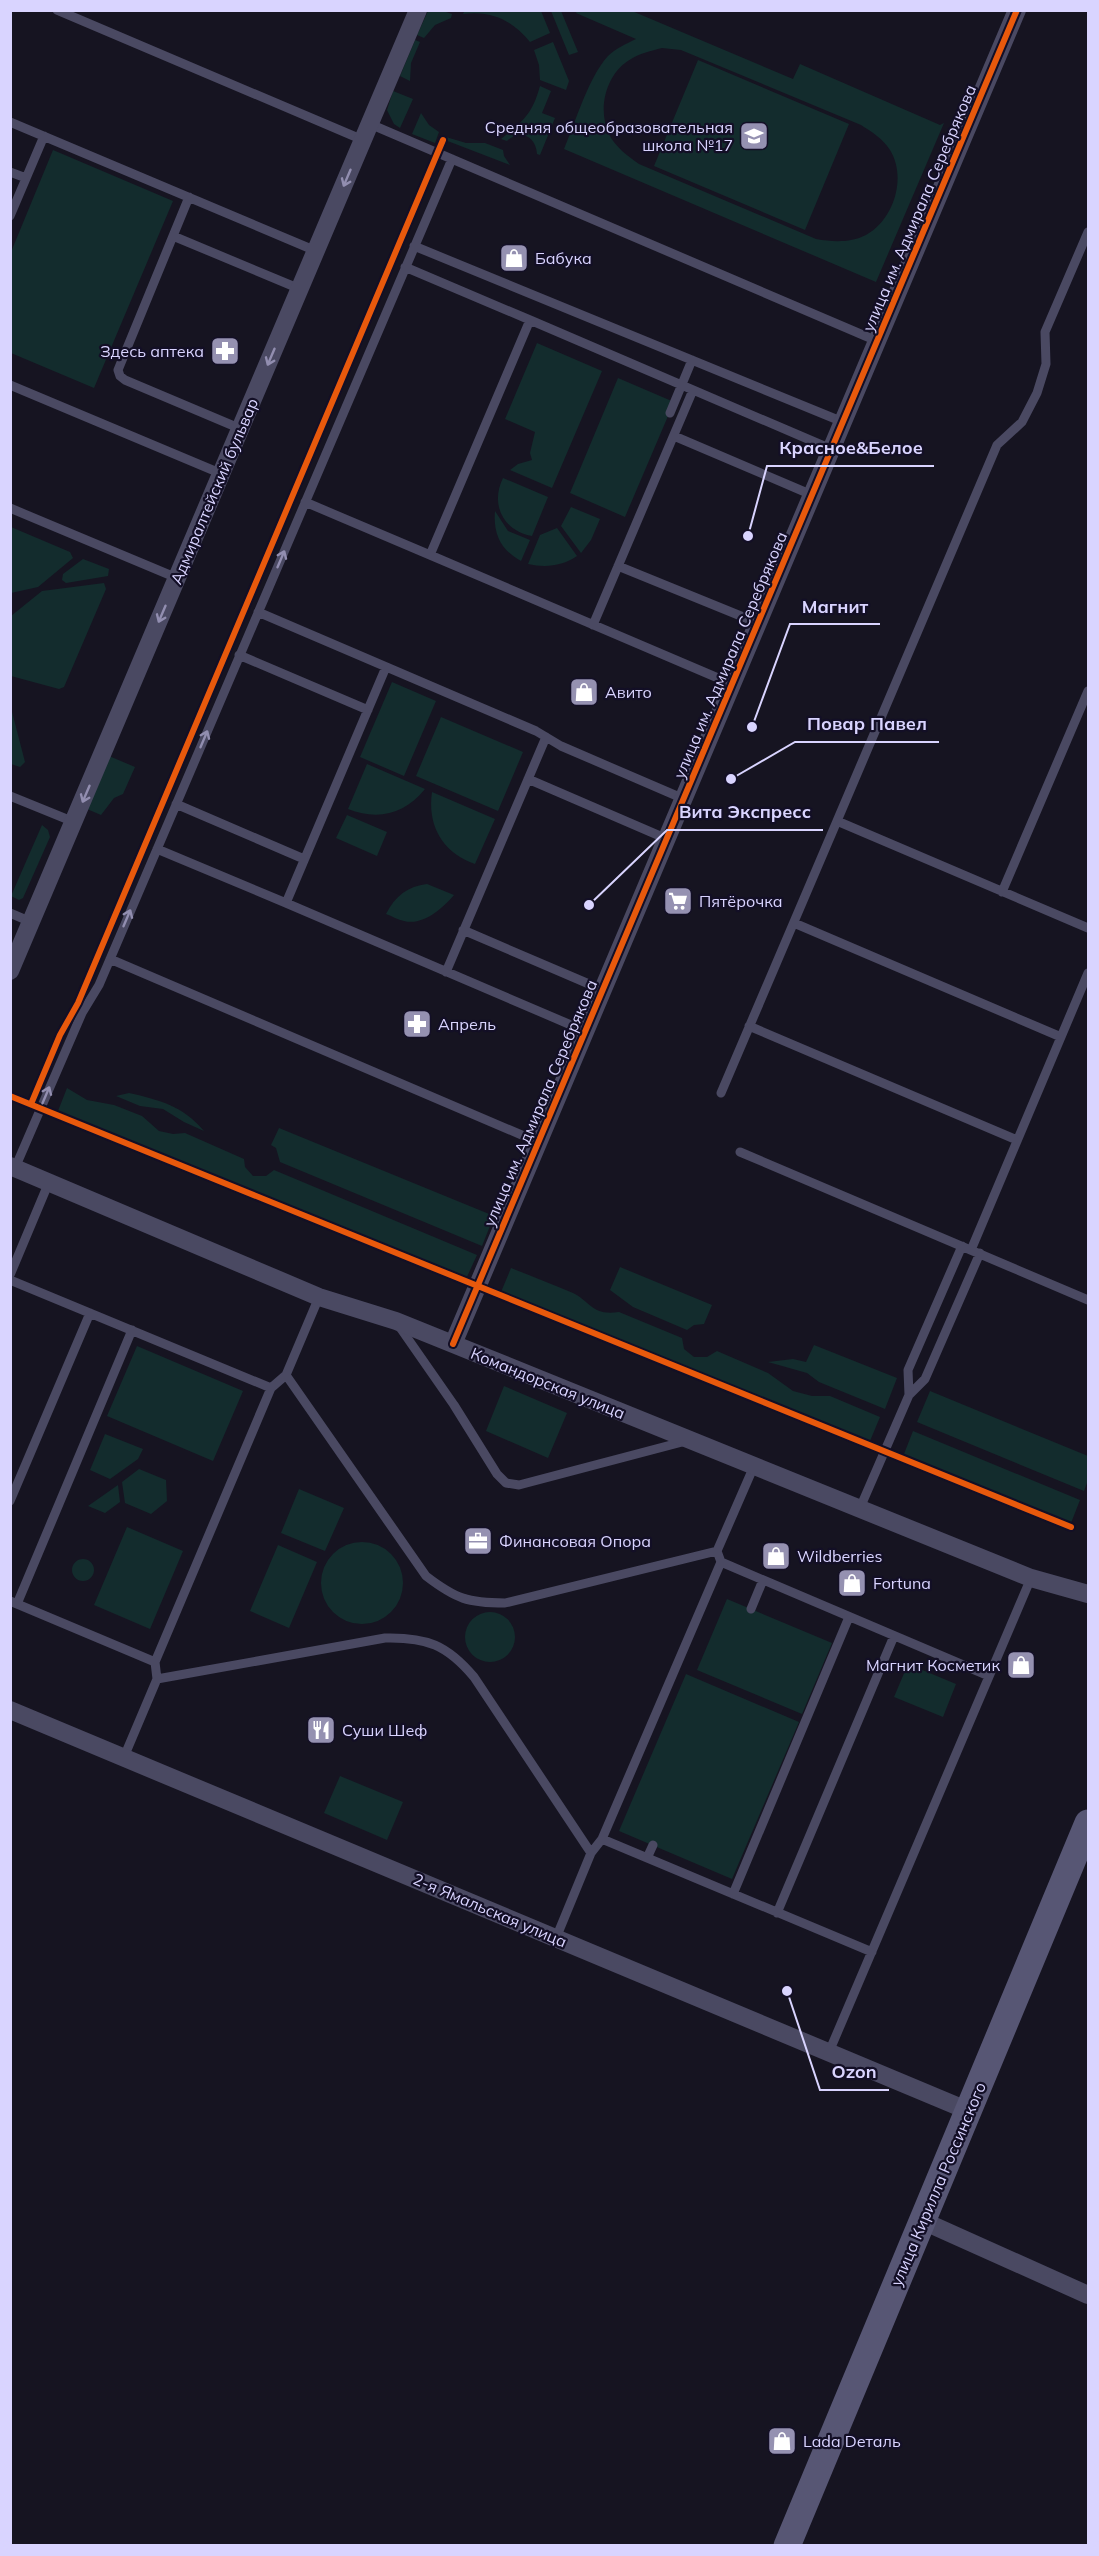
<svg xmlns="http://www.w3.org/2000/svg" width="1099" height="2556" viewBox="0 0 1099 2556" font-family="Mulish,sans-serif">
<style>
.green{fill:#132c2d;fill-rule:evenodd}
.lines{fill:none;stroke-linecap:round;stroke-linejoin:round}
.lane{stroke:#4a4962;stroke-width:9}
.street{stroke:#4a4962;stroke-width:18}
.secondary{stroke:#575674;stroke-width:27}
.cycleway-casing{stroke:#130f26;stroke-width:10}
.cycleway{stroke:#e8590c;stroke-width:6}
.oneway{stroke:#928eb0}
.labels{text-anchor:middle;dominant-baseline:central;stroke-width:4.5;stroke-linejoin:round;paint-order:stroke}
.poi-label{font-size:16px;fill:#d9d4ff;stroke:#130f26;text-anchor:start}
.street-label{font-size:16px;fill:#d9d4ff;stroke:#130f26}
.leader{fill:none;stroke:#d9d4ff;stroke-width:2}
.callout-dot{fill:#d9d4ff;stroke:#130f26;stroke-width:2}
.callout-label{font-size:18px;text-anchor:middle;font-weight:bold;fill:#d9d4ff;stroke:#130f26;stroke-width:4.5;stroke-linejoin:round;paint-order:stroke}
</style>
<rect width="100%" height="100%" fill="#161421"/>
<path class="green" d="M465 10 541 11 550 33 530 42C512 20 491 10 463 14Z
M428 11H443L452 14 451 18 435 25 424 38 417 35Z
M551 11H561L578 52 569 55Z
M577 11H632L793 79 800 64 940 125 944 123 876 282 564 149C576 121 588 78 608 56 616 48 626 44 636 39L576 13ZM662 48 681 50 861 125C872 132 883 139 890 150 907 177 894 220 866 235 850 243 833 242 816 239L639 164C628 156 615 147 609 134 597 109 606 73 631 59 640 53 651 51 662 48Z
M415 40 420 42 411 63 410 81 400 76Z
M553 42 569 81 566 90 540 80 539 65 534 50Z
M698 60 849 124 805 230 654 166Z
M540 86 551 91 542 113 555 118 540 155 537 154C536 136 520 129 507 141L501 139C523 121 532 115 540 86Z
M393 91 413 99 400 128 394 124 387 110Z
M421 113 429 125 439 132 435 143 412 134Z
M446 137 466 143H485L503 150 504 156 510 165 445 140Z
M53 150 173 201 94 388 11 353V252Z
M537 343 602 371 552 488 510 470 518 464 532 460 530 453 535 432 505 419Z
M618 378 674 402 625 517 570 493Z
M503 478 548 497 532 536C503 531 490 504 503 478Z
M571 507 600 519 591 540 581 553 561 526Z
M495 511 508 531 530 540 521 561C501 550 493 534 495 511Z
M11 527 70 552 73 558 38 587 11 593Z
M557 528 577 556C562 566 546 568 528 564L540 535Z
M83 559 109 569 108 576 66 583 62 580 63 574Z
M104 583 106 589 64 687 59 689 11 676V616L42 591Z
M392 682 436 701 404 776 360 757Z
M11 708 25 762 20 767 11 764Z
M441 717 523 752 498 811 416 776Z
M109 756 135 767 123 794 114 798 101 815 87 809Z
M367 764 425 789C405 814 378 821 348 809Z
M432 792 495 819 475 864C443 853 427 826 432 792Z
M347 815 387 832 377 856 336 838Z
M42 825 48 830 50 837 23 898 19 900 11 896Z
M427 884 454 895C443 908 423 926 404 921 398 920 392 916 386 914 395 896 408 886 427 884Z
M67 1088 87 1100 114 1105 142 1116 159 1131 173 1134 185 1133 244 1159 245 1167 253 1176H266L274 1170 477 1255 466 1279 58 1111Z
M129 1093C160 1100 183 1106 204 1131L184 1122 163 1109 140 1106 116 1096Z
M279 1128 494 1216 482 1246 280 1162 276 1148 271 1145Z
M620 1267 712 1305 704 1324 694 1325 687 1330 633 1307 610 1290Z
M511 1268C531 1276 552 1284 573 1293 591 1302 592 1316 619 1312L682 1338 684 1349 694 1357H707L717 1351 768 1373 793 1391 812 1396H830L880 1417 870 1441 501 1292Z
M814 1345 897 1378 885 1409 819 1382 807 1373 768 1362 793 1359 806 1362Z
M137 1346 243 1391 213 1461 107 1416Z
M504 1386 567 1413 548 1458 486 1431Z
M930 1391 1088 1456V1480L1084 1491 917 1422Z
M913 1431 1080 1500 1071 1523 904 1454Z
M105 1434 143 1449 138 1459 110 1479 90 1470Z
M139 1469 166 1480 167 1501 151 1514 125 1503 122 1482Z
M118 1485 120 1502 105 1513 88 1506Z
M299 1489 344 1508 325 1551 281 1533Z
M127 1527 183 1551 150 1629 94 1605Z
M321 1583a41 41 0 1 1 82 0a41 41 0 1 1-82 0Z
M278 1545 317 1562 289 1628 250 1611Z
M72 1570a11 11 0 1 1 22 0a11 11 0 1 1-22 0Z
M727 1599 832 1643 802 1714 697 1670Z
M465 1637a25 25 0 1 1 50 0a25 25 0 1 1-50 0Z
M908 1664 956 1684 943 1717 894 1697Z
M686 1674 799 1722 732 1879 619 1831Z
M340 1776 403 1802 387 1840 324 1813Z"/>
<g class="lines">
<path class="lane" d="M57 10 363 140
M10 122 316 251
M370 124 877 341
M10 172 26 178
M189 197 118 370 120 376 125 380 241 429
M10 216 44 136
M1088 232 1045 332 1046 364 1037 393 1022 422 997 445 837 821 1088 928
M173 236 300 289
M414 246 843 422
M405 267 530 320
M10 385 222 474
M670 413 692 360
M674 436 812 495
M305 502 430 555
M10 508 177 578
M618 566 758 623
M258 612 536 731 561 746 684 799
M593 625 693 390
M239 655 368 710
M386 667 286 903 585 1031
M732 684 430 555 530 320 831 449
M528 779 667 839
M10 796 74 822
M176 804 304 859
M157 849 286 903
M1002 892 1088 691
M10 913 31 922
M794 923 1061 1037
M463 930 603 990
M110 959 538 1142
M446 972 546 737
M749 1026 1017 1140
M721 1093 837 821
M740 1152 1088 1300
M15 1168 82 1013 99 985 452 159
M971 1250 1088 973
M10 1275 49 1182
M10 1280 271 1388
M399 1326 454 1405 497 1474 506 1483 519 1485 686 1441
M286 1375 426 1576C456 1599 468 1603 505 1603L717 1551
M909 1395 925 1379 980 1253
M10 1501 90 1313
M860 1508 909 1395 908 1370 962 1246
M721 1562 989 1676
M10 1601 155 1662
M17 1604 132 1330
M751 1609 763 1580
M157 1679 385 1638C427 1637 447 1645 474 1677L591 1853
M124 1757 157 1679 155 1662 271 1388 286 1375 319 1297
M602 1839 872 1952
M647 1858 653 1845
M733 1894 849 1617
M777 1913 894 1636
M556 1938 591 1853 602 1839 721 1562 717 1551 754 1466
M829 2052 1031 1578"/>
<path class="street" d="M10 971 418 10
M10 1166 319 1297 396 1321 453 1344 1031 1578 1088 1594
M453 1344 1017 10
M10 1710 969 2111
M923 2221 1088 2295"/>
<path class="secondary" d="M787 2546 1088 1823"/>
<g class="cycleway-casing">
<path id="cycleway" d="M10 1096 1071 1527
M31 1104 60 1035 78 1003 443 140
M453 1344 1017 10"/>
</g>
<use href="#cycleway" class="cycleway"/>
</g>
<defs><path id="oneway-shaft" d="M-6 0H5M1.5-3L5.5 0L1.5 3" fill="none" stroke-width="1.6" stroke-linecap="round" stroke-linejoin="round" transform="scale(1.5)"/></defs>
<g class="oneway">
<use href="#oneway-shaft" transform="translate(347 178) rotate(113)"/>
<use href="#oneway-shaft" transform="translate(271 357) rotate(113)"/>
<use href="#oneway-shaft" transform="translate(281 559) rotate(-67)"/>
<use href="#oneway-shaft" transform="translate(162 614) rotate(113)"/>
<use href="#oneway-shaft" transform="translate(204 739) rotate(-67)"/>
<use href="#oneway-shaft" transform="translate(86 794) rotate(113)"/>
<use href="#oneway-shaft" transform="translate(127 918) rotate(-67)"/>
<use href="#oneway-shaft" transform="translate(46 1095) rotate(-67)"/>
</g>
<defs>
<g id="school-square" transform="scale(1.5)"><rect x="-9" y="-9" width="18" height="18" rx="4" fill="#9591b1" stroke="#130f26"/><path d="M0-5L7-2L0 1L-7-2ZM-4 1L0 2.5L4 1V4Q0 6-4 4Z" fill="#fff"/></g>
<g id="shop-square" transform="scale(1.5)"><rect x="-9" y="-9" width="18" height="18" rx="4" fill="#9591b1" stroke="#130f26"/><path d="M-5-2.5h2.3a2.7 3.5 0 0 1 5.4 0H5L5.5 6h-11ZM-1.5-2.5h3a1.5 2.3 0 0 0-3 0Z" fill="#fff"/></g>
<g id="pharmacy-square" transform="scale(1.5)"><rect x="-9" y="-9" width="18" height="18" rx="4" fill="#9591b1" stroke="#130f26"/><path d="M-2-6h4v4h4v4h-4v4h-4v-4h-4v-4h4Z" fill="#fff"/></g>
<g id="supermarket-square" transform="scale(1.5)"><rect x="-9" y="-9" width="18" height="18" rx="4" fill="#9591b1" stroke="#130f26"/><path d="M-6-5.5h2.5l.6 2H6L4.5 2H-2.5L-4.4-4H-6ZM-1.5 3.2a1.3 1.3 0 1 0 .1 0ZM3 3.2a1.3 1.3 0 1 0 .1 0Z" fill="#fff"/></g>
<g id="office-square" transform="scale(1.5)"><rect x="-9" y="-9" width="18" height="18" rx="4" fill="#9591b1" stroke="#130f26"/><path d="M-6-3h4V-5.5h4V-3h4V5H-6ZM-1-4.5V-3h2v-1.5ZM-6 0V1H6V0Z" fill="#fff"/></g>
<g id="restaurant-square" transform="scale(1.5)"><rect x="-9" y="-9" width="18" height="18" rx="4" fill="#9591b1" stroke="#130f26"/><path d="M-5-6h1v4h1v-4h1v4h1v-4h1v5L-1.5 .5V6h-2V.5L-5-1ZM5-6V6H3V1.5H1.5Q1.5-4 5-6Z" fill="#fff"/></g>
</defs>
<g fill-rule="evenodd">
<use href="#school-square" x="754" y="136"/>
<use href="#shop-square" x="514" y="258"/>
<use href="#pharmacy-square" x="225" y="351"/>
<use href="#shop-square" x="584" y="692"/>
<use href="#supermarket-square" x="678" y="901"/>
<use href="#pharmacy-square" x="417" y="1024"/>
<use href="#office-square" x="478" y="1541"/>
<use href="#shop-square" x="776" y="1556"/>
<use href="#shop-square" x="852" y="1583"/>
<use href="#shop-square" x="1021" y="1665"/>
<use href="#restaurant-square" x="321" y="1730"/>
<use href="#shop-square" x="782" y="2441"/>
</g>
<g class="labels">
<g class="poi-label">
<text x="733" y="127" text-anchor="end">Средняя общеобразовательная<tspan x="733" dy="18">школа №17</tspan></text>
<text x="535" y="258">Бабука</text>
<text x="204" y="351" text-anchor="end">Здесь аптека</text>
<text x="605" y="692">Авито</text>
<text x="699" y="901">Пятёрочка</text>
<text x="438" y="1024">Апрель</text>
<text x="499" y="1541">Финансовая Опора</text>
<text x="797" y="1556">Wildberries</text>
<text x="873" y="1583">Fortuna</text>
<text x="1000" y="1665" text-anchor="end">Магнит Косметик</text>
<text x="342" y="1730">Суши Шеф</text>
<text x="803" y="2441">Lada Dеталь</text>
</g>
<g class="street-label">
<text transform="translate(919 208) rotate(-67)">улица им. Адмирала Серебрякова</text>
<text transform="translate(214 491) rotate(-67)">Адмиралтейский бульвар</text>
<text transform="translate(730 655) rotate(-67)">улица им. Адмирала Серебрякова</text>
<text transform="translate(540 1103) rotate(-67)">улица им. Адмирала Серебрякова</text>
<text transform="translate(548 1383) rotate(22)">Командорская улица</text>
<text transform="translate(490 1910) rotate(23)">2-я Ямальская улица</text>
<text transform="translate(938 2184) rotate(-67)">улица Кирилла Россинского</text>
</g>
</g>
<path class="leader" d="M748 536L767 466H934M752 727L790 624H880M731 779L795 742H939M589 905L667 830H823M787 1991L820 2090H889"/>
<g class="callout-dot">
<circle cx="748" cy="536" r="6"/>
<circle cx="752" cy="727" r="6"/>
<circle cx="731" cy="779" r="6"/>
<circle cx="589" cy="905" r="6"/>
<circle cx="787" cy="1991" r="6"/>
</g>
<g class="callout-label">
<text x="851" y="454">Красное&amp;Белое</text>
<text x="835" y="613">Магнит</text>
<text x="867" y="730">Повар Павел</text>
<text x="745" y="818">Вита Экспресс</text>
<text x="854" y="2078">Ozon</text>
</g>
<rect width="1099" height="2556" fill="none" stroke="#d9d4ff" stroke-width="24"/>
</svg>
